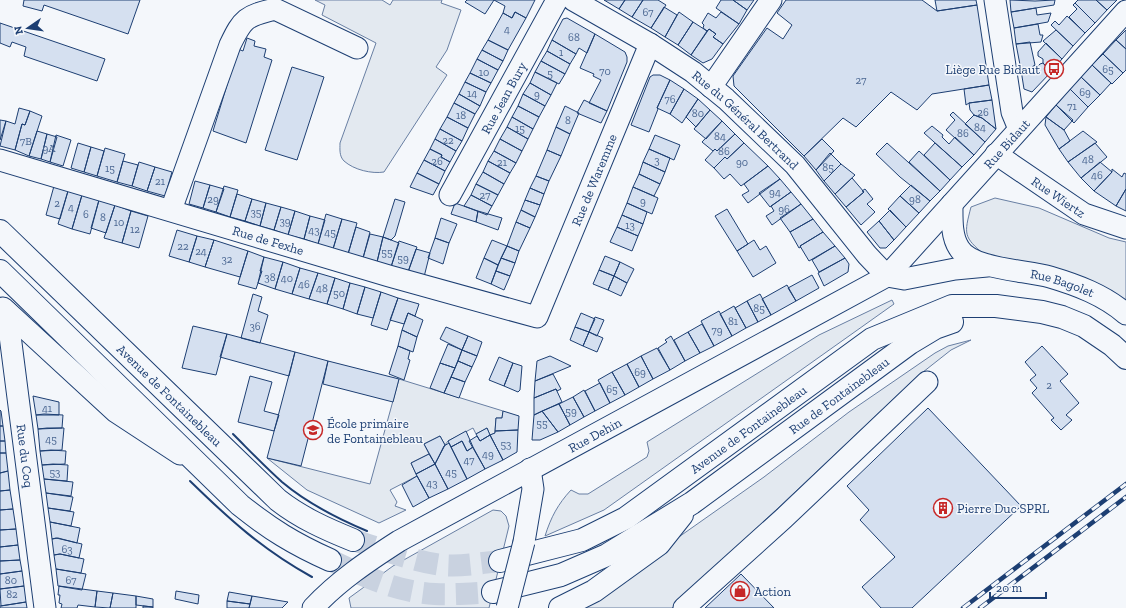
<svg xmlns="http://www.w3.org/2000/svg" width="1126" height="608" viewBox="0 0 1126 608" font-family="'Zilla Slab',serif">
<style>
.green{fill:#e3e9f0;stroke:#687fa3}
.building{fill:#d5e0f0;stroke:#1d3f73}
.lines{fill:none;stroke-linecap:round;stroke-linejoin:round}
.major-tunnel{stroke:#c9d2e0;stroke-width:22;stroke-dasharray:22 11;stroke-linecap:butt}
.minor-casing{stroke:#1d3f73;stroke-width:23}
.major-casing{stroke:#1d3f73;stroke-width:24}
.minor{stroke:#f4f7fb;stroke-width:21}
.major{stroke:#f4f7fb;stroke-width:22}
.rail-casing{stroke:#1d3f73;stroke-width:4.5}
.rail{stroke:#f4f7fb;stroke-width:3;stroke-dasharray:9;stroke-linecap:butt}
.minor-bridge-casing{stroke:#1d3f73;stroke-width:23;stroke-linecap:butt}
.minor-bridge{stroke:#f4f7fb;stroke-width:21}
.wall{stroke:#1d3f73;stroke-width:2}
.labels{text-anchor:middle;dominant-baseline:central;stroke-width:3;stroke-linejoin:round;paint-order:stroke}
.number-label{font-size:11px;fill:#4b6792}
.poi-label{font-size:13px;fill:#1d3f73;stroke:#f4f7fb;text-anchor:start}
.street-label{font-size:13px;fill:#1d3f73;stroke:#f4f7fb}
</style>
<rect width="100%" height="100%" fill="#f4f7fb"/>
<path class="green" d="M315 0H382L390 5 393 0H442L441 3 461 10 447 50 436 67 447 75 384 172C372 174 354 170 344 161 339 156 340 149 340 143L376 43 322 15 325 5Z
M995 198 1039 208 1109 238 1126 242V301L985 255C963 237 964 234 971 207Z
M892 300 894 304 604 510 545 536C551 517 558 504 571 490L579 494H588L647 457 649 451 647 442 819 335Z
M971 340 951 350 918 376 672 608H578L764 477 849 412 935 353 948 346Z
M399 379 503 411 502 418H496L495 433 490 435 487 428 476 434 473 428 448 441 445 445 440 436 424 444 429 454 411 463 417 476 390 490 397 502 395 506 406 510 379 523 307 490 267 458 370 484Z
M493 510 501 511 506 516 509 526 489 608H351L349 598 393 566Z"/>
<path class="building" d="M24 0H140L128 34 44 5 42 11 23 6Z
M467 0H494L485 14 465 2Z
M494 0H535L526 18 515 12 512 18 503 13 505 6Z
M604 0H625L619 9Z
M625 0H643L632 17 619 9Z
M643 0H658L666 5 651 28 632 17Z
M721 0H733L747 10 739 24 716 8Z
M733 0H754L747 10Z
M786 0H922L937 11 977 5 989 85 932 94 917 110 891 92 856 127 843 118 804 156 734 86 733 76 767 28 783 39 792 25 777 13Z
M935 0H976L977 5 937 11Z
M1010 0 1035 1 1055 0 1054 5 1011 12Z
M1078 0H1096L1107 10 1095 23 1075 3Z
M1096 0H1117L1107 10Z
M1075 3 1095 23 1085 33 1069 17 1077 9 1073 5Z
M664 7 677 15 665 37 651 28Z
M1036 8 1037 15 1051 13 1048 22 1014 28 1011 12Z
M515 12 526 18 508 50 488 40 503 13 512 18Z
M679 12 693 22 678 45 665 37Z
M721 12 739 24 723 44 713 37 716 34 709 29 707 31 703 28 704 25 702 23 708 13 716 18Z
M1067 16 1085 33 1073 46 1051 25 1055 21 1059 25Z
M567 18 595 34 587 53 579 48 576 54 552 40 563 19Z
M693 22 707 31 691 55 678 45Z
M0 23 105 59 97 81 24 56 26 47 12 42 10 47 0 43Z
M1038 24 1040 35H1043L1041 42 1016 44 1014 28Z
M709 29 716 34 713 37 723 44 712 59 703 63 691 55Z
M1056 30 1073 46 1062 59 1043 41Z
M1126 30V49L1116 40Z
M595 34 625 52 627 57V62L607 111 589 103 601 80 593 76 594 74 580 68Z
M247 38 255 41 254 46 266 49 264 57 272 60 246 143 213 131 238 49 243 51Z
M488 40 508 50 503 61 482 50Z
M552 40 576 54 570 64 547 51Z
M1116 40 1126 49V70L1123 73 1103 54Z
M1030 42 1035 65 1031 68 1021 70 1016 44Z
M1046 43 1062 59 1051 72 1043 63V59L1038 56V52Z
M482 50 503 61 498 70 477 59Z
M547 51 570 64 565 74 541 61Z
M1103 54 1123 73 1112 84 1092 65Z
M477 59 498 70 491 83 470 73Z
M541 61 565 74 559 84 535 72Z
M1043 63 1051 72 1032 92 1024 89 1021 70 1031 68 1035 65 1037 67 1040 64Z
M1092 65 1111 83 1100 95 1081 77Z
M292 67 324 77 297 160 265 150Z
M535 72 557 83 551 95 530 83Z
M470 73 491 83 486 92 465 82Z
M653 75H660L670 80 657 108 658 109 649 132 631 125 650 77Z
M1081 77 1100 95 1088 107 1070 89Z
M670 80 684 89 670 114 657 108Z
M465 82 486 92 480 106 459 94Z
M530 83 551 95 545 106 523 94Z
M989 85 992 100 969 103 966 105 964 89Z
M684 89 698 99 682 123 670 114Z
M1070 89 1088 107 1074 123 1056 105Z
M459 94 480 106 475 114 454 103Z
M523 94 545 106 539 117 518 106Z
M698 99 710 110 696 127 686 117Z
M584 100 607 111 601 123 577 113Z
M992 100 996 129 982 118 974 115 970 110 969 103Z
M454 103 475 114 468 128 447 117Z
M1056 105 1073 120 1064 130 1046 117Z
M518 106 539 117 533 129 512 117Z
M565 106 579 113 570 134 556 127Z
M19 108 30 111 25 125 22 124 15 150 0 146 6 121 15 124Z
M710 110 722 121 706 139 694 129Z
M30 111 42 116 29 156 15 150 22 124 25 125Z
M953 112 985 142 974 155 946 130 955 120 950 115Z
M974 115 982 118 996 129 985 142 965 124Z
M447 117 468 128 462 141 440 129Z
M512 117 533 129 528 139 507 127Z
M1046 117 1064 130 1070 141 1059 149 1045 125Z
M0 120 6 121 0 140Z
M722 121 735 134 717 151 715 149 713 151 702 142Z
M932 126 943 135 942 137 949 144 955 137 974 155 962 167 924 133Z
M507 127 528 139 522 151 500 139Z
M556 127 570 134 561 156 547 150Z
M440 129 462 141 456 151 435 139Z
M37 131 47 134 41 159 29 156Z
M1083 131 1097 142 1068 162 1059 149Z
M47 134 57 137 50 162 41 159Z
M735 134 744 143 727 159 725 157 714 168 705 160 715 149 717 151Z
M56 135 71 140 63 166 50 162Z
M655 135 680 145 674 160 649 149Z
M435 139 456 151 450 162 441 157 442 155 430 149Z
M500 139 522 151 516 163 494 151Z
M822 139 834 151 816 170 804 156Z
M78 143 91 147 84 172 71 168Z
M744 143 768 166 741 186 730 174 724 179 714 168 725 157 727 159Z
M887 143 940 191 930 201 900 177 876 154Z
M935 143 962 167 950 180 924 155Z
M1095 143 1107 157 1081 178 1068 162Z
M91 147 104 151 97 176 84 172Z
M105 148 125 154 117 182 97 176Z
M430 149 442 155 441 157 450 162 445 171 424 160Z
M649 149 670 158 665 172 643 162Z
M547 150 561 156 549 181 536 176Z
M494 151 516 163 510 173 488 161Z
M919 151 950 180 940 191 909 162Z
M830 153 841 164 824 181 816 170Z
M424 160 445 171 439 184 417 173Z
M123 161 138 165 132 186 117 182Z
M488 161 510 173 504 184 483 172Z
M139 162 155 167 147 191 132 186Z
M643 162 665 172 660 184 639 174Z
M1100 162 1112 172 1094 191 1081 178Z
M841 164 855 175 835 194 824 181Z
M768 166 780 179 748 203 742 195 749 191 744 184Z
M155 167 172 172 165 196 147 191Z
M1112 169 1122 177 1124 173 1126 174V189L1116 206 1094 191 1112 172Z
M483 172 504 184 498 195 476 184Z
M417 173 439 184 433 195 410 187Z
M639 174 660 184 654 196 633 187Z
M536 176 549 181 544 194 530 188Z
M852 178 864 192 846 207 835 194Z
M780 179 791 192 770 207 759 193Z
M195 181 210 185 203 208 189 204Z
M476 184 498 195 492 206 471 195Z
M210 185 224 189 216 212 203 208Z
M911 185 930 201 919 213 900 196Z
M54 186 68 191 60 219 46 215Z
M224 186 238 190 230 217 216 212Z
M633 187 658 198 652 214 627 203Z
M530 188 544 194 540 205 525 200Z
M865 189 873 199 867 204 875 212 861 225 846 207 864 192 862 191Z
M1126 189V211L1116 206Z
M68 191 82 195 72 229 58 224Z
M791 192 801 204 772 225 766 216 774 211 771 206Z
M237 194 252 199 245 221 230 217Z
M82 195 99 200 90 234 72 229Z
M471 195 492 206 487 215 464 206Z
M900 196 919 213 906 227 888 209Z
M252 199 266 203 260 226 245 221Z
M395 199 405 202 395 236 391 240 383 237Z
M99 200 115 205 106 233 91 228Z
M525 200 540 205 535 217 521 210Z
M266 203 281 207 274 230 260 226Z
M455 203 478 211 476 222 451 214Z
M627 203 647 212 643 224 622 215Z
M801 204 813 219 790 232 780 218Z
M115 205 131 211 122 243 104 238Z
M281 207 295 211 288 235 274 230Z
M727 209 748 244 737 251 715 216Z
M521 210 535 217 530 228 516 222Z
M890 210 906 227 894 240 879 221Z
M131 211 148 216 139 248 122 243Z
M295 211 310 216 304 239 288 235Z
M478 211 502 218 498 230 476 222Z
M326 214 342 219 333 249 318 244Z
M622 215 643 224 638 236 617 227Z
M310 216 325 220 318 244 304 239Z
M441 218 457 224 449 243 435 238Z
M342 219 357 223 348 254 333 249Z
M813 219 823 232 800 246 801 247 799 248 790 232Z
M879 221 894 240 886 248H880L867 232Z
M516 222 530 228 519 251 507 246Z
M356 227 370 232 363 258 348 254Z
M617 227 638 236 632 251 610 242Z
M177 230 197 236 189 262 169 256Z
M823 232 835 246 809 261 800 246Z
M370 234 383 237 377 262 363 258Z
M197 236 214 240 205 267 189 262Z
M383 237 399 243 391 267 377 262Z
M435 238 449 243 443 264 428 258Z
M214 240 248 251 240 277 205 267Z
M492 240 507 246 498 265 484 258Z
M754 240 760 250 766 246 776 263 753 277 737 251Z
M399 241 417 247 408 272 391 267Z
M507 246 519 251 515 263 501 258Z
M835 246 845 258 819 272 812 260Z
M416 249 430 253 424 277 408 272Z
M248 251 264 257 260 271H262L256 289 238 284Z
M605 256 620 262 614 276 599 270Z
M264 257 283 262 275 289 258 283Z
M484 258 498 265 491 284 476 278Z
M501 258 515 263 510 276 496 271Z
M845 258 849 264 848 272 824 286 818 273Z
M283 262 300 268 292 294 275 289Z
M620 262 634 269 627 283 614 276Z
M300 268 318 273 309 299 292 294Z
M599 270 614 276 608 290 593 284Z
M496 271 510 276 504 290 491 284Z
M318 273 335 278 327 304 309 299Z
M812 275 819 288 796 301 788 288Z
M614 276 627 283 621 296 608 290Z
M335 278 350 283 343 309 327 304Z
M350 283 365 287 357 314 343 309Z
M787 285 796 301 771 315 762 299Z
M365 287 381 292 373 318 357 314Z
M381 292 398 298 387 330 371 325Z
M253 294 262 297 258 311 268 315 260 343 241 338Z
M760 294 771 315 758 322 747 301Z
M398 298 419 304 415 316 408 313 404 324 390 320Z
M747 301 758 322 746 328 735 308Z
M734 306 746 328 732 336 720 314Z
M719 311 732 336 714 346 701 321Z
M408 313 423 320 417 337 402 330Z
M581 313 595 319 589 332 575 327Z
M595 317 604 320 597 336 589 332Z
M702 324 714 346 700 353 688 332Z
M193 326 227 334 216 375 182 368Z
M446 327 468 336 462 350 440 339Z
M575 327 589 332 583 346 570 340Z
M402 330 417 337 413 352 398 346Z
M589 332 603 338 597 352 583 346Z
M688 332 700 353 685 361 674 340Z
M227 334 295 352 289 376 220 357Z
M468 336 482 342 477 356 462 350Z
M671 336 685 361 670 370 658 348 667 342 665 340Z
M448 344 462 350 455 368 440 363Z
M398 346 410 351 408 359 410 360 404 380 389 374Z
M1042 346 1068 374 1060 381 1079 403 1066 415 1072 420 1061 430 1051 420 1054 418 1032 393 1037 388 1030 380 1036 375 1025 362Z
M657 348 670 370 653 379 641 356Z
M462 350 477 356 472 367 458 361Z
M295 352 328 361 301 466 267 458Z
M550 356 571 366 535 381 537 361Z
M641 356 653 379 639 387 627 364Z
M499 357 513 363 504 386 489 380Z
M328 361 399 379 393 402 323 384Z
M458 361 472 367 465 382 451 377Z
M440 363 455 368 444 393 430 388Z
M513 363 522 366 520 390 518 392 504 386Z
M627 364 639 387 625 395 612 372Z
M612 372 625 395 610 403 598 380Z
M553 374 561 389 557 391 556 389 534 398 535 381Z
M250 376 272 382 264 411 279 415 274 431 238 422Z
M451 377 465 382 459 398 444 393Z
M600 383 610 403 595 411 585 391Z
M556 389 562 402 534 415V398Z
M584 390 595 411 584 417 573 397Z
M33 396 59 402V415H36Z
M573 397 584 417 570 425 559 404Z
M559 404 570 425 558 432 542 411Z
M928 408 1021 506 912 608H881L862 587 895 557 860 520 869 510 847 486Z
M0 410 1 411 3 426H0Z
M503 411 519 416 518 430 495 431 496 418H502Z
M542 411 558 432 540 440H532L534 415Z
M44 414 63 415 62 428 38 429 36 415Z
M0 426H3L5 441H0Z
M47 428H64L62 450 40 451 38 429Z
M487 428 490 435 480 441 476 434Z
M518 430 517 452 503 460 490 435 495 433V431Z
M466 431 473 447 467 451 462 441 451 447 448 441Z
M490 435 503 460 485 469 469 441 477 436 480 441Z
M440 436 445 445 435 464 424 444Z
M0 441H5L6 453H0Z
M462 441 467 451 473 447 485 469 467 479 451 447Z
M449 443 467 479 448 489 435 464 444 446Z
M51 450 66 451 65 464 42 465 40 451Z
M0 453H6L8 471 0 473Z
M429 454 435 464 416 474 411 463Z
M53 464 68 465 67 481 44 479 42 465Z
M435 464 448 489 429 498 416 474Z
M8 471 10 490 0 491V473Z
M417 476 429 498 413 507 402 485Z
M44 479 73 482 71 496 46 493Z
M10 490 13 509 0 510V491Z
M46 493 73 497 70 511 48 508Z
M48 508 74 512 71 526 50 522Z
M13 509 16 529 0 530V510Z
M50 522 80 528 77 543 58 538 52 539Z
M16 529 18 545 0 547V530Z
M56 538 82 544 79 558 60 554 54 555 52 539Z
M18 545 20 560 0 561V547Z
M60 554 84 559 81 573 56 569 54 555Z
M20 560 22 571 0 574V561Z
M56 569 86 574 82 590 58 586Z
M22 571 24 586 0 589V574Z
M741 574 774 608H705Z
M24 586 26 602 1 606 0 589Z
M59 586 97 591 95 607 78 605 77 608H61L62 604 59 603 60 595H58Z
M97 591 113 593 110 608 95 607Z
M176 591 199 595 198 604 175 599Z
M229 592 252 596 250 604 227 601Z
M113 593 136 596V608H110Z
M136 596 153 599V607L136 605Z
M252 596 288 602 282 608H249Z
M227 601 250 604 249 608H227Z
M26 602 27 608H0V606Z
M143 606 153 607V608H143Z"/>
<g class="lines">
<path class="major-tunnel" d="M353 540C382 549 412 561 442 565 461 567 481 563 500 561
M330 560C363 576 397 592 435 594 454 595 474 593 493 592"/>
<g class="minor-casing">
<g id="minor">
<path id="s1" d="M573 0 650 44 693 72 726 99 795 165 867 255 887 276"/>
<path d="M995 0 1012 112 1019 129"/>
<path d="M711 87 771 0"/>
<path id="s2" d="M996 154 1084 214 1126 228"/>
<path id="s3" d="M0 160 389 276 537 317 650 44"/>
<path id="s4" d="M450 195 557 0"/>
<path id="s5" d="M952 204C952 218 951 236 959 248 972 270 1027 270 1050 277 1077 285 1104 295 1126 314"/>
<path d="M171 210 230 45C243 18 246 16 275 9L357 48"/>
<path d="M887 276 904 279 955 269 987 266"/>
<path d="M3 308 116 412 180 454"/>
<path id="s6" d="M7 312 45 608"/>
<path d="M524 542 533 489 530 469"/>
<path id="s7" d="M313 608C338 581 368 561 399 541L887 276 1126 11"/>
<path d="M684 608 784 518 927 382"/>
</g>
</g>
<g class="major-casing">
<g id="major">
<path id="s8" d="M0 231 278 500C301 518 326 529 353 540"/>
<path d="M0 271 240 505C270 529 294 544 330 560"/>
<path id="s9" d="M500 561 582 540 626 518 872 339 952 306H996L1042 312 1062 317 1084 326 1112 345 1126 358"/>
<path id="s10" d="M493 592 561 575 607 555 638 536 692 503 910 343 935 328 952 322"/>
<path d="M560 608 594 591 659 544 682 515"/>
</g>
</g>
<use href="#minor" class="minor"/>
<use href="#major" class="major"/>
<g class="rail-casing">
<path id="rail" d="M963 608 1126 484
M980 608 1126 497"/>
</g>
<use href="#rail" class="rail"/>
<g class="minor-bridge-casing">
<path id="minor-bridge" d="M507 608 524 542"/>
</g>
<use href="#minor-bridge" class="minor-bridge"/>
<path class="wall" d="M233 434C249 450 265 467 282 482 307 503 336 518 367 531
M190 481C229 519 263 550 312 577"/>
</g>
<defs>
<g id="bus-ring" transform="scale(1)"><circle r="9.5" fill="#f4f7fb" stroke="#c62828" stroke-width="1.5"/><path d="M-5-6H5V4H4V6H2V4H-2V6H-4V4H-5ZM-3.5-4V0h7V-4ZM-3.5 1.2v1.5H-2V1.2ZM2 1.2v1.5H3.5V1.2Z" fill="#c62828"/></g>
<g id="school-ring" transform="scale(1)"><circle r="9.5" fill="#f4f7fb" stroke="#c62828" stroke-width="1.5"/><path d="M0-5L7-2L0 1L-7-2ZM-4 1L0 2.5L4 1V4Q0 6-4 4Z" fill="#c62828"/></g>
<g id="building-ring" transform="scale(1)"><circle r="9.5" fill="#f4f7fb" stroke="#c62828" stroke-width="1.5"/><path d="M-4-6H4V6H1V3H-1V6H-4ZM-2.5-4.3h1.7v1.8h-1.7ZM.8-4.3h1.7v1.8H.8ZM-2.5-1h1.7V.8h-1.7ZM.8-1h1.7V.8H.8Z" fill="#c62828"/></g>
<g id="shop-ring" transform="scale(1)"><circle r="9.5" fill="#f4f7fb" stroke="#c62828" stroke-width="1.5"/><path d="M-5-2.5h2.3a2.7 3.5 0 0 1 5.4 0H5L5.5 6h-11ZM-1.5-2.5h3a1.5 2.3 0 0 0-3 0Z" fill="#c62828"/></g>
</defs>
<g fill-rule="evenodd">
<use href="#bus-ring" x="1054" y="69"/>
<use href="#school-ring" x="313" y="430"/>
<use href="#building-ring" x="943" y="508"/>
<use href="#shop-ring" x="740" y="591"/>
</g>
<g class="labels">
<g class="number-label">
<text x="648" y="12">67</text>
<text x="507" y="29">4</text>
<text x="574" y="37">68</text>
<text x="561" y="52">1</text>
<text x="1108" y="69">65</text>
<text x="605" y="71">70</text>
<text x="484" y="72">10</text>
<text x="550" y="73">5</text>
<text x="861" y="80">27</text>
<text x="1085" y="92">69</text>
<text x="472" y="93">14</text>
<text x="537" y="94">9</text>
<text x="670" y="99">76</text>
<text x="1072" y="106">71</text>
<text x="983" y="112">26</text>
<text x="698" y="113">80</text>
<text x="461" y="115">18</text>
<text x="568" y="120">8</text>
<text x="980" y="127">84</text>
<text x="520" y="128">15</text>
<text x="963" y="133">86</text>
<text x="720" y="136">84</text>
<text x="448" y="140">22</text>
<text x="26" y="141">7B</text>
<text x="49" y="148">9A</text>
<text x="724" y="151">86</text>
<text x="1088" y="159">48</text>
<text x="657" y="160">3</text>
<text x="437" y="161">26</text>
<text x="502" y="162">21</text>
<text x="742" y="162">90</text>
<text x="828" y="167">85</text>
<text x="110" y="168">15</text>
<text x="1097" y="175">46</text>
<text x="160" y="181">21</text>
<text x="775" y="192">94</text>
<text x="485" y="195">27</text>
<text x="213" y="199">29</text>
<text x="915" y="199">98</text>
<text x="643" y="201">9</text>
<text x="57" y="203">2</text>
<text x="71" y="207">4</text>
<text x="784" y="209">96</text>
<text x="256" y="212">35</text>
<text x="86" y="214">6</text>
<text x="103" y="217">8</text>
<text x="285" y="221">39</text>
<text x="119" y="222">10</text>
<text x="630" y="225">13</text>
<text x="135" y="229">12</text>
<text x="314" y="230">43</text>
<text x="330" y="232">45</text>
<text x="183" y="246">22</text>
<text x="201" y="251">24</text>
<text x="387" y="252">55</text>
<text x="403" y="258">59</text>
<text x="227" y="259">32</text>
<text x="270" y="277">38</text>
<text x="287" y="278">40</text>
<text x="304" y="284">46</text>
<text x="322" y="288">48</text>
<text x="339" y="293">50</text>
<text x="759" y="308">85</text>
<text x="733" y="321">81</text>
<text x="255" y="326">36</text>
<text x="717" y="330">79</text>
<text x="640" y="372">69</text>
<text x="1049" y="385">2</text>
<text x="612" y="389">65</text>
<text x="47" y="408">41</text>
<text x="571" y="411">59</text>
<text x="542" y="423">55</text>
<text x="51" y="439">45</text>
<text x="506" y="444">53</text>
<text x="488" y="454">49</text>
<text x="469" y="460">47</text>
<text x="55" y="472">53</text>
<text x="451" y="472">45</text>
<text x="432" y="483">43</text>
<text x="67" y="549">63</text>
<text x="11" y="580">80</text>
<text x="71" y="580">67</text>
<text x="12" y="594">82</text>
</g>
<g class="poi-label">
<text x="1040" y="69" text-anchor="end">Liège Rue Bidaut</text>
<text x="327" y="423">École primaire<tspan x="327" dy="15">de Fontainebleau</tspan></text>
<text x="957" y="508">Pierre Duc SPRL</text>
<text x="754" y="591">Action</text>
</g>
<g class="street-label">
<text stroke="none"><textPath href="#s4" startOffset="111">Rue Jean Bury</textPath></text>
<text stroke="none"><textPath href="#s1" startOffset="211">Rue du Général Bertrand</textPath></text>
<text stroke="none"><textPath href="#s7" startOffset="843">Rue Bidaut</textPath></text>
<text stroke="none"><textPath href="#s3" startOffset="708">Rue de Waremme</textPath></text>
<text stroke="none"><textPath href="#s2" startOffset="76">Rue Wiertz</textPath></text>
<text stroke="none"><textPath href="#s3" startOffset="280">Rue de Fexhe</textPath></text>
<text stroke="none"><textPath href="#s5" startOffset="156">Rue Bagolet</textPath></text>
<text stroke="none"><textPath href="#s10" startOffset="402">Rue de Fontainebleau</textPath></text>
<text stroke="none"><textPath href="#s8" startOffset="236">Avenue de Fontainebleau</textPath></text>
<text stroke="none"><textPath href="#s9" startOffset="285">Avenue de Fontainebleau</textPath></text>
<text stroke="none"><textPath href="#s7" startOffset="332">Rue Dehin</textPath></text>
<text stroke="none"><textPath href="#s6" startOffset="145">Rue du Coq</textPath></text>
</g>
</g>
<g transform="translate(28 28) rotate(257)" stroke="#f4f7fb" stroke-width="3" paint-order="stroke">
<path d="M0-3L7 15L0 10L-7 15Z" fill="#1d3f73"/>
<text y="-6" font-size="11" font-weight="bold" text-anchor="middle" fill="#1d3f73">N</text>
</g>
<path d="M990 592v6h56v-6" fill="none" stroke="#1d3f73" stroke-width="2"/>
<text x="996" y="592" font-size="12" fill="#1d3f73" stroke="#f4f7fb" stroke-width="3" paint-order="stroke">20 m</text>
</svg>
